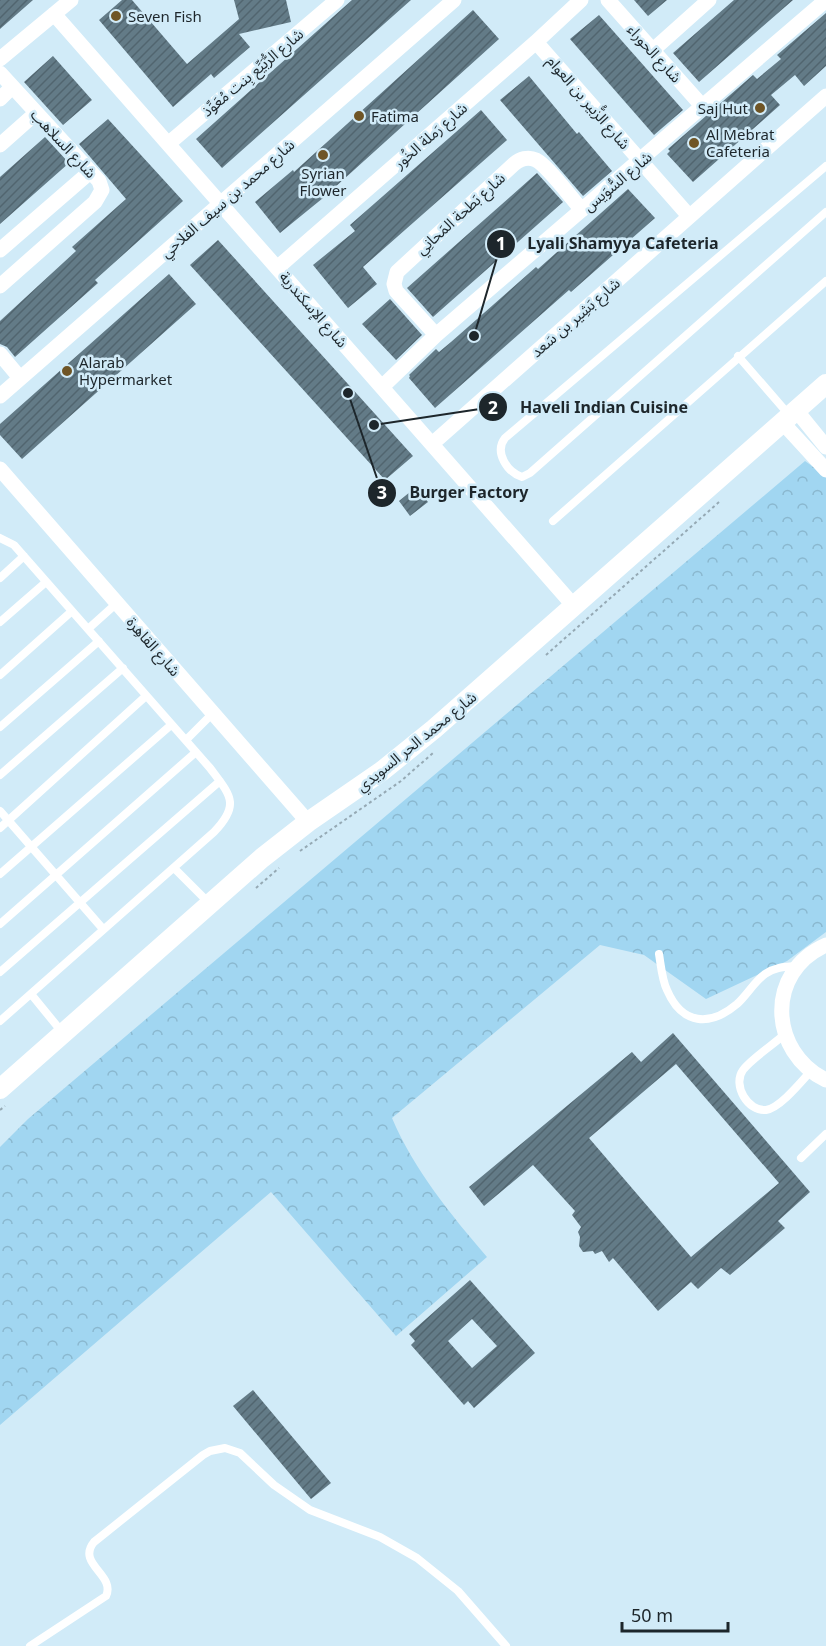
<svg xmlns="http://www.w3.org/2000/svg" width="826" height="1646" viewBox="0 0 826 1646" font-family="'Noto Sans','Noto Sans Arabic',sans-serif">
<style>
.forest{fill:url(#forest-crowns)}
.building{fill:url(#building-hatch);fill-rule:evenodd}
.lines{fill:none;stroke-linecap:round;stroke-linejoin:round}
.path{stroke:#95a9b4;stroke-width:2;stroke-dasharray:3 3;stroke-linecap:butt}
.service{stroke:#fff;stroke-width:8}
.minor{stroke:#fff;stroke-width:15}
.tertiary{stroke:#fff;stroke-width:20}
.poi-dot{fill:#6f5526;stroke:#d1ebf8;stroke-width:2}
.labels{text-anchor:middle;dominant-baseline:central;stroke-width:5;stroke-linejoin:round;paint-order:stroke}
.poi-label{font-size:15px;fill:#1d262b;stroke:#d1ebf8;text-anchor:start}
.street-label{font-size:15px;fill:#1d262b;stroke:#d1ebf8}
.leader{fill:none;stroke:#1d262b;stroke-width:2}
.callout-dot{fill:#1d262b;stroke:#d1ebf8;stroke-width:2}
.mark-label{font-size:18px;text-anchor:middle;font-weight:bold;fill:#fff}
.callout-label{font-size:16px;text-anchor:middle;font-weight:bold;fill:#1d262b;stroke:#d1ebf8;stroke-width:5;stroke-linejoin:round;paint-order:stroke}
</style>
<defs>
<pattern id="forest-crowns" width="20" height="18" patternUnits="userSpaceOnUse" patternTransform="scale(1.5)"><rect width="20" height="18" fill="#a1d6f1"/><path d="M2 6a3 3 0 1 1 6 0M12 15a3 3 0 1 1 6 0" fill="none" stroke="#8ab8cf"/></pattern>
<pattern id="building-hatch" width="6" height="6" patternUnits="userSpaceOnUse" patternTransform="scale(1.5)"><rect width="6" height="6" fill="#637b87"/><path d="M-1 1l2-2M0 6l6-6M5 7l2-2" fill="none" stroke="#51656f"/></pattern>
</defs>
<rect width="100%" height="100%" fill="#d1ebf8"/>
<path class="forest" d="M805 461 826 476V932L787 961 706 999 644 955 600 945 392 1118C414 1170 451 1215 487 1257L396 1336 271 1192 0 1425V1147L28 1119Z"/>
<path class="building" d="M0 0H33L0 29Z
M122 0H132L187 64 239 19 234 0H286L291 22 239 34 250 47 214 78 211 74 173 107 99 20Z
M352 0H411L222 168 196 139Z
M634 0H667L648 16Z
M734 0H793L699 82 673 53Z
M473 10 499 39 323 198 280 233 255 202 293 170 294 172Z
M826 13V66L804 86 795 75 771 95 780 105 693 182 667 154 670 151 668 149 753 75 757 79 781 59 777 55Z
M599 15 683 110 654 135 570 39Z
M53 56 92 100 63 125 24 82Z
M529 76 577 134 579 132 612 171 583 196 500 100Z
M481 110 507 140 363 267 377 284 348 308 313 265 355 231 350 225Z
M108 119 183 201 95 280 98 283 15 357 7 347 0 344V321L76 251 72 247 126 199 79 144Z
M45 137 69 163 0 224V177Z
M537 173 563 202 433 317 407 288Z
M628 189 655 218 571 292 569 290 435 408 409 378 410 376 409 375 436 349 439 352 451 342 536 267 538 269Z
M218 240 413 456 385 480 190 265Z
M169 274 196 304 22 459 0 435V424Z
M390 299 422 335 396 360 362 324Z
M416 487 428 502 410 516 399 501Z
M673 1033 810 1192 778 1221 785 1228 730 1275 721 1268 698 1289 691 1282 658 1311 613 1258 609 1262 602 1251 595 1254 593 1251 583 1252 579 1246 580 1237 578 1232 581 1227 572 1215 575 1211 533 1165 484 1206 469 1187 632 1052 641 1062ZM676 1064 779 1183 691 1257 589 1138Z
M470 1280 535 1353 474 1408 468 1401 464 1405 411 1345 415 1341 409 1334ZM472 1319 497 1346 472 1368 448 1341Z
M253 1390 331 1483 311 1499 233 1406Z"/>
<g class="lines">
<path class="path" d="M546 655 719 502
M300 851 401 781 433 753
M256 888 279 868
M0 1110 5 1106"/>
<path class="service" d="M826 166 505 438C494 452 507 472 522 477L530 473 826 212
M738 356 790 416
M553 521 826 281
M0 538 14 545 210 768C230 795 241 804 214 832L0 1021
M0 578 24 556
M0 622 46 582
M88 629 117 603
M0 675 72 611
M0 727 99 641
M186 740 213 713
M0 775 123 668
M0 811 103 929
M0 828 146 696
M174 868 209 903
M0 874 171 725
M0 924 196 752
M659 954C661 966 662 980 667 990 682 1025 710 1027 737 1004 747 995 754 982 765 974 775 967 785 967 796 966
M0 972 220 781
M31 994 62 1032
M785 1034C774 1044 751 1059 743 1070 732 1085 748 1112 766 1110 780 1108 801 1082 811 1071
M801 1158 826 1134
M30 1646 106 1596C116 1575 76 1564 94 1542L203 1455 210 1451 225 1448 240 1453 274 1485 310 1510 380 1537 417 1558 458 1591 506 1646"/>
<path class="minor" d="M608 0 703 107
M54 14 573 605
M536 42 689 216
M653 50 709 0
M0 59 71 0
M0 73 99 181 102 190 95 202 0 286
M0 99 12 87
M168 144 337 0
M0 145 36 113
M0 250 90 172
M277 268 536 42 581 0
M436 335 396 291 394 284 397 272 514 164C520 159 528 156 536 160 548 166 572 199 582 210
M0 354 20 378
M382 387 436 335 826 0
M0 396 454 0
M796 410 826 447
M782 422 826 470
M432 444 826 96
M0 469 308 822
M826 945C765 972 769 1052 826 1080"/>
<path class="tertiary" d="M0 1089 262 858 308 822 382 771 434 729 826 384"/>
</g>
<g class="poi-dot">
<circle cx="116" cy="16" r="6"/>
<circle cx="760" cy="108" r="6"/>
<circle cx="359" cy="116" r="6"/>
<circle cx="694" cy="143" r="6"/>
<circle cx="323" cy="155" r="6"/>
<circle cx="67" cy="371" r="6"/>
</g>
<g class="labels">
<g class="poi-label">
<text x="128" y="16">Seven Fish</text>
<text x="748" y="108" text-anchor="end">Saj Hut</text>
<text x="371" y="116">Fatima</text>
<text x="706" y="134">Al Mebrat<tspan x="706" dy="17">Cafeteria</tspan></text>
<text x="323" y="173" text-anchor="middle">Syrian<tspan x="323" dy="17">Flower</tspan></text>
<text x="79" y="362">Alarab<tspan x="79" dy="17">Hypermarket</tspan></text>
</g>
<g class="street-label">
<text transform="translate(655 53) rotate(48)">شارع الحوراء</text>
<text transform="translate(252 72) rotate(-40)">شارع الرُّبَيِّع بِنت مُعَوِّذ</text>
<text transform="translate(589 102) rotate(49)">شارع الزُّبير بن العوام</text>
<text transform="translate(430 135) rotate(-41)">شارع رَملة الخُور</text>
<text transform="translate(64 143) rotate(47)">شارع السلاهب</text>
<text transform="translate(617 181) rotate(-40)">شارع السُّوَيس</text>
<text transform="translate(227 198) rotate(-41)">شارع محمد بن سيف الفلاحي</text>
<text transform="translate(460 213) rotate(-42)">شارع بَطحة المَحانِي</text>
<text transform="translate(314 309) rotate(49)">شارع الإسكندرية</text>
<text transform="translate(575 317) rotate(-41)">شارع بَشِير بن سَعد</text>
<text transform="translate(154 646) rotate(49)">شارع القاهِرة</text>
<text transform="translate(416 741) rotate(-39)">شارع محمد الحر السويدي</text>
</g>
</g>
<path class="leader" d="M474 336L501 244M374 425L493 407M348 393L382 493"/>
<g class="callout-dot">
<circle cx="474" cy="336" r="6"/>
<circle cx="374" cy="425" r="6"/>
<circle cx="348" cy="393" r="6"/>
<circle cx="501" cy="244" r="15"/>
<circle cx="493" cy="407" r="15"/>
<circle cx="382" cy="493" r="15"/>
</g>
<g class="mark-label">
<text x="501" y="250">1</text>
<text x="493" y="414">2</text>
<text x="382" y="499">3</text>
</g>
<g class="callout-label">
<text x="623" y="249">Lyali Shamyya Cafeteria</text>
<text x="604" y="413">Haveli Indian Cuisine</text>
<text x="469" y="498">Burger Factory</text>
</g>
<path d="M622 1622v9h106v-9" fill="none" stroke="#1d262b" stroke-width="3"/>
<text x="631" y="1622" font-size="18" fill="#1d262b" stroke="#d1ebf8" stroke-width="4.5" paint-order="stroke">50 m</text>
</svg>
